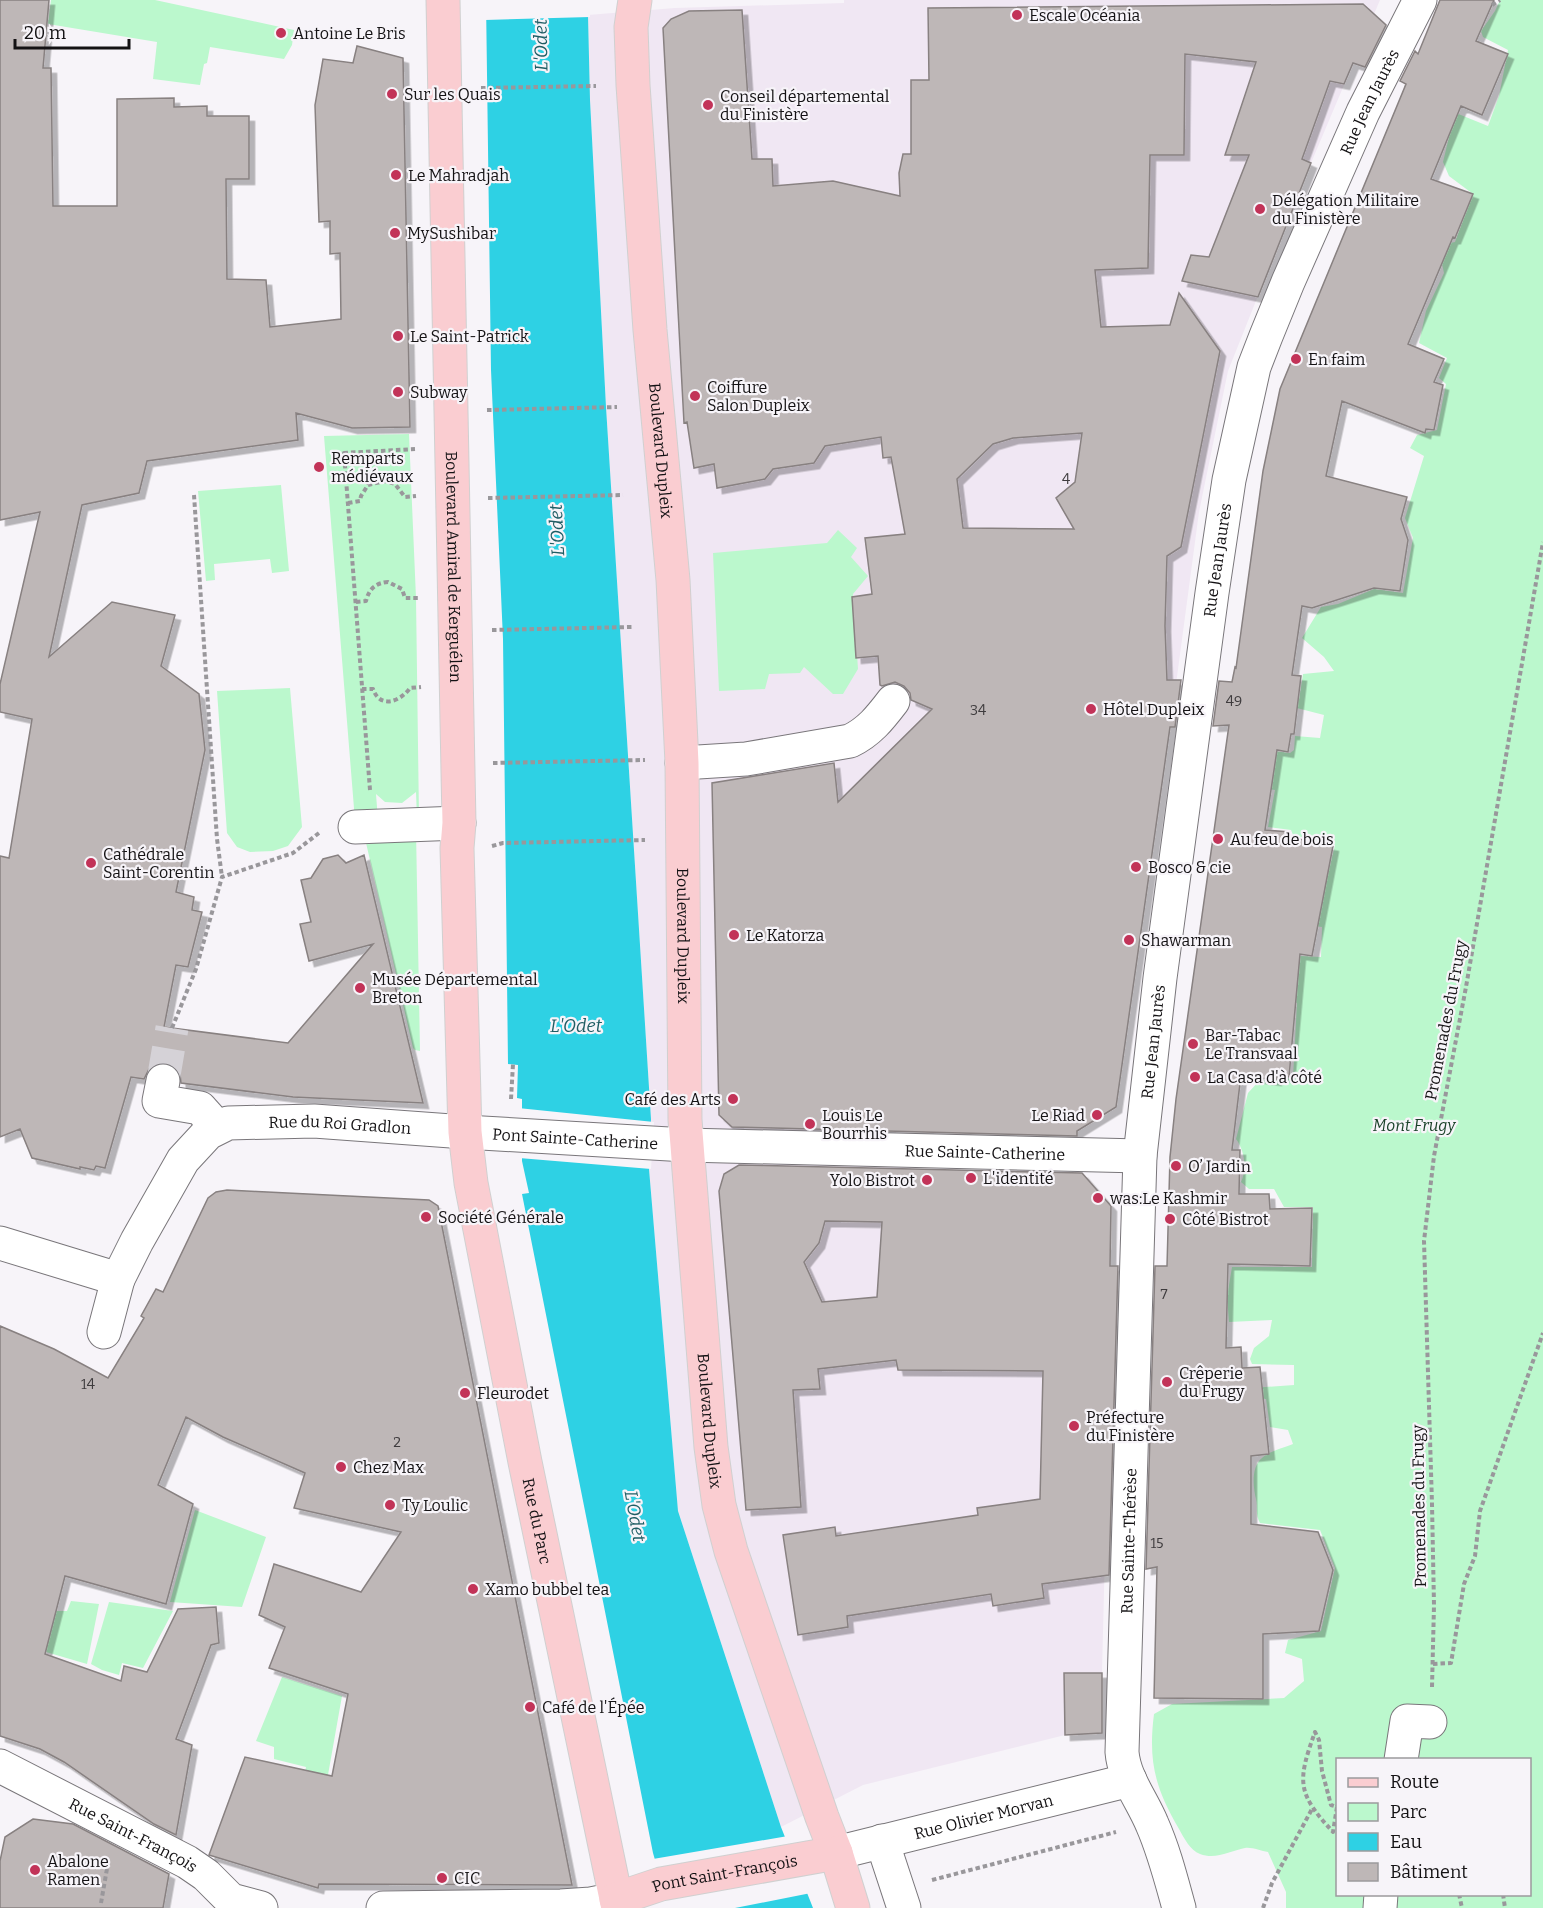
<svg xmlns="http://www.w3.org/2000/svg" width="1543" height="1908" viewBox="0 0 1543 1908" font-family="Bitter,serif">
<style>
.built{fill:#f0e7f3}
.green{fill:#bbf8cd;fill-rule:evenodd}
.water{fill:#2ed1e4}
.pier{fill:#f7f4f9}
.building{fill:#beb7b7;stroke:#888181;stroke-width:1.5;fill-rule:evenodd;filter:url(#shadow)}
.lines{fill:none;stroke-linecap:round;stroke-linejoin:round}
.minor-tunnel{stroke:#d5d2d7;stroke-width:33;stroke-dasharray:33 16;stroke-linecap:butt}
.minor-casing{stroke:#79767a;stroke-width:35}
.major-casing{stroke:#d0d0d0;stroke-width:35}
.path{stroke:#99979b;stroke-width:4;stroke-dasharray:4.5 3;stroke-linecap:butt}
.minor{stroke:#fff;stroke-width:33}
.major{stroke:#facdd1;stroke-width:33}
.poi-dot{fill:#c23358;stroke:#f7f4f9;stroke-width:2}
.labels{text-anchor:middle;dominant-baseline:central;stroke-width:4.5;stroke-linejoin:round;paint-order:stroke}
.number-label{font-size:14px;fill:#3e3b3d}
.poi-label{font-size:16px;fill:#141214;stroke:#f7f4f9;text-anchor:start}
.street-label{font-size:16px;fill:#141214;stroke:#f7f4f9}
.park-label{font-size:16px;font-style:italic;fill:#1b432a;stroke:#f7f4f9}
.water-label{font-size:18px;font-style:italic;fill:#1f5d64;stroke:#f7f4f9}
</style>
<defs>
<filter id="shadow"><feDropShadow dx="5.5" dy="5.5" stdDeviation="0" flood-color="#0004"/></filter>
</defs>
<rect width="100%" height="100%" fill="#f7f4f9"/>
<path class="built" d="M844 0H1380L1311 163 1228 371 1199 512 1168 744 877 1127 907 1170 897 1281 1112 1266 1102 1673V1733L1065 1735 863 1785 781 1827 678 1511 649 1169 651 1119 606 407 590 100 588 15 675 8 844 3Z"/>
<path class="green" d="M51 0H155L294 30 292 45 284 59 210 47 207 63 204 64 200 85 153 79 157 42 48 24Z
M1500 0H1543V1908H1286V1892L1268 1852C1261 1851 1252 1847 1245 1848 1230 1851 1216 1860 1200 1854 1190 1850 1184 1838 1179 1829 1155 1788 1148 1761 1154 1714L1172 1704 1284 1698 1304 1681 1302 1659 1285 1653 1288 1640 1321 1631 1335 1568 1320 1530 1260 1523C1255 1514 1258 1508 1256 1499 1253 1487 1251 1467 1262 1458 1269 1451 1284 1448 1293 1444L1288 1430 1270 1427 1266 1399 1249 1400 1251 1388 1294 1385V1365L1252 1364 1250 1359 1254 1348 1269 1336 1272 1320 1229 1322 1227 1297 1232 1267H1312L1313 1207H1284L1274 1189H1249L1241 1182C1247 1169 1245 1151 1236 1139L1248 1093 1259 1081 1293 1078 1297 1003 1253 1000 1279 955 1321 957 1322 927 1280 922 1279 864 1328 874 1335 845 1293 835 1291 830 1268 827 1275 790 1268 789 1273 751 1290 753 1294 750 1295 736 1320 738 1324 715 1289 706 1290 702 1299 700 1303 674 1334 671 1324 657 1302 638 1321 607 1338 604 1374 589 1403 593 1413 538 1405 518 1424 456 1410 448 1417 435 1437 430 1446 384 1439 378 1447 358 1419 343 1426 311 1444 273 1441 259 1445 244 1455 242 1473 194 1449 176 1443 162 1449 137 1442 124 1446 109 1488 126 1499 96 1508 50 1483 37 1481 31 1495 11ZM1338 1760H1530V1894H1338Z
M409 434 416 598 419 818 416 830 420 1051 415 1050 413 1048 364 834 356 833 324 436ZM416 792 417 818 378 820 376 794 385 802 402 803Z
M281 485 289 571 272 573 270 559 214 564 215 580 206 581 198 491Z
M838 530 857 548 851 557 868 576 853 594 858 669 843 694H833L804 667 800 673 769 674 765 689 719 691 713 553 827 543Z
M290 688 302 827 288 846 273 851 250 852 237 847 227 833 217 691Z
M195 1510 266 1537 242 1607 170 1602Z
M71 1601 99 1604 87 1664 46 1652 53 1611H67Z
M109 1602 173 1611 143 1668 122 1663 119 1675 102 1670 91 1664Z
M282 1677 342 1696 323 1803 300 1800 306 1767 274 1759V1747L256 1741Z"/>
<path class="water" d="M486 0 588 15 590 100 606 407 651 1119 649 1169 678 1511 781 1827 813 1908H669L653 1853 522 1194 529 1193 522 1161V1099L517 1098 518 1065 508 1064 503 639 491 370Z"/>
<path class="pier" d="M485 0H590V17L485 20Z
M518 1108 654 1122 651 1169 519 1158Z
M788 1836 811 1893 735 1908H666L653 1859Z"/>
<path class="building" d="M0 0H49L43 68H51L53 206H117V99L174 98V107L207 106V116H249V179H226L227 279 266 280 270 327 341 319 340 253 330 254V221L319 222 315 105 323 59 353 63 357 46 403 58 410 427 352 428 296 413 298 440 147 461 139 493 82 505 49 657 112 602 175 615 161 666 199 694 205 750 176 892 194 897 192 910 202 912 188 967 176 965 164 1027 288 1043 373 944 309 961 300 924 311 922 301 880 311 878 323 859 338 855 346 863 364 855 423 1103 293 1097 181 1083 180 1074 175 1067 166 1063H158L149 1069 144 1079 131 1077 105 1168 96 1166 94 1170 80 1167V1169L32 1158 20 1129 0 1137V856L9 858 32 719 0 712V684L40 512 0 520Z
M1440 0H1494L1476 41 1508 54 1482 115 1461 106 1431 179 1473 194 1455 238 1453 237 1408 344 1444 359 1434 382 1443 385 1434 430 1426 429 1425 433 1342 401 1326 476 1407 497 1401 519 1408 540 1400 591 1374 588 1312 608 1302 606 1292 675 1301 676 1294 734H1291L1288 752 1277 750 1265 830 1290 832 1289 837 1333 846 1312 956 1300 954 1289 1077 1277 1076 1276 1080 1241 1075 1232 1150H1240L1239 1194H1269L1270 1209 1312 1208 1310 1266 1228 1264 1226 1348 1241 1347 1242 1368 1260 1367 1269 1454 1251 1456V1524L1318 1532 1333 1570 1319 1631 1263 1634V1699L1154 1698 1157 1567 1146 1569 1155 1266H1167L1170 1157 1176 1099 1229 725 1213 726 1219 681 1232 682 1235 667 1236 668 1263 471 1280 389 1406 84 1400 81 1415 51 1418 54Z
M1363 4 1386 25 1365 67 1353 63 1344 84 1330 81 1302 159 1311 163 1258 297 1182 281 1191 255 1209 257 1249 155H1225L1256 62 1185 54 1184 155H1150L1148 268 1095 270 1101 327 1170 325 1179 293 1220 351 1181 547 1167 556 1165 626 1167 680H1181L1175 727H1170L1116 1107 1077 1131V1136L732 1127 719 1115 712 783 834 763 838 802 932 709 911 700 910 693 904 686 895 682 882 686 880 685 878 656 856 658 852 597 872 594 865 538 905 534 891 457 883 458 881 437 825 446 814 463 773 469 765 479 717 488 714 464 694 468 687 422 684 423 663 28 671 19 689 11 742 10 752 159H772L773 186 833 181 900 196 899 173 903 154H911V80H929L928 8ZM1082 433 1075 482 1056 498 1074 529 963 528 957 479 993 444 1013 438Z
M739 1165 1082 1173 1111 1206 1110 1266H1118L1109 1575 1042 1584 1044 1598 993 1606 991 1594 847 1616 848 1627 798 1635 783 1535 835 1527 836 1536 978 1515 977 1508 1040 1499 1043 1371 898 1370 896 1360 818 1369 820 1389 793 1390 801 1507 746 1510 719 1191 724 1174ZM825 1221 882 1222 877 1297 822 1302 804 1262 819 1243Z
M227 1190 429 1200 438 1206 572 1885 319 1884 318 1888 209 1855 245 1757 332 1776 348 1694 269 1668 285 1627 259 1615 274 1564 361 1592 401 1532 294 1508 305 1473 223 1437 186 1417 158 1485 193 1504 166 1604 65 1576 45 1654 121 1681 124 1666 147 1672 178 1609 216 1607 219 1643 211 1645 176 1739 192 1745 176 1835 154 1824 64 1762 40 1749 0 1736V1326L54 1349 108 1378 144 1318 141 1316 156 1289 163 1292 208 1198 216 1192Z
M1064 1673H1102V1733L1065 1735Z
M33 1819 73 1824 169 1874 163 1908H0V1861L5 1837Z"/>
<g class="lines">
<path class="minor-tunnel" d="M163 1081 172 1028"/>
<g class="minor-casing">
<g id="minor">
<path d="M682 763 746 759 850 741C869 732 880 718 893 701"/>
<path d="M355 827 459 823"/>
<path d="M163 1081 159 1101 200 1108 217 1127"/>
<path id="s1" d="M0 1243 118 1279 137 1241 183 1160 208 1133 228 1123 314 1121 465 1132 686 1145 1140 1156"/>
<path d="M104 1332 118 1279"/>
<path d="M1401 1760 1407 1721 1430 1722"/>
<path id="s2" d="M0 1766 187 1862 206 1875 231 1900 261 1908"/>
<path d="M882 1841 904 1908"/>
<path id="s3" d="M836 1853 1130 1780"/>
<path d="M383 1908 561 1906 591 1904 616 1899"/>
<path id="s4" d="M1179 1908C1171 1879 1164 1851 1152 1824 1142 1800 1124 1778 1122 1752L1140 1156 1160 978 1212 593 1229 480 1254 367 1266 336 1288 282 1363 112 1420 0"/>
<path d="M1380 1908 1381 1894"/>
</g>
</g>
<g class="major-casing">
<g id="major">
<path id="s5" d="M443 0 459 823 457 848 465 1132 471 1183 525 1462 618 1908"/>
<path id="s6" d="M635 0 631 27 633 85 650 330 673 580 682 763 685 1120 711 1447 719 1505 731 1551 822 1817 836 1853 853 1908"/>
<path id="s7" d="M616 1899 661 1884 836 1853"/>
</g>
</g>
<path class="path" d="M1492 5 1500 0
M481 88 596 86
M487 410 617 407
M194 495 217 839 222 877
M488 498 623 495
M348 503 360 501 361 496 368 485 385 481 395 484 405 497 416 496
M356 602 366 601C369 589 375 583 388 582L402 589 405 598H419
M492 630 632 627
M362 689H373C380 709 400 702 410 688L421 687
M493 763 645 760
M370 790 344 453 415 449
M492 846 503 843 645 840
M172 1028 196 969 222 877 293 853 319 833
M511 1099 513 1064
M1433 1664 1451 1663 1464 1584 1475 1556 1480 1511 1543 1333
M1432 1687 1434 1605 1432 1504 1424 1241 1434 1156 1466 987 1543 542
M1337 1807 1333 1832C1297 1793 1297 1782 1315 1732L1319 1740 1322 1771 1331 1805 1337 1807 1338 1805
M932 1880 1116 1832
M1459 1894 1462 1908
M1503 1894 1505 1908
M101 1903 108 1863
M1263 1908 1272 1883 1312 1809"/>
<use href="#minor" class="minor"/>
<use href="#major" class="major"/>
</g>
<g class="poi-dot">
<circle cx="1017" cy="15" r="6"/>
<circle cx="281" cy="33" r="6"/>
<circle cx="392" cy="94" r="6"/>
<circle cx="708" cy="105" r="6"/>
<circle cx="396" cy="175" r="6"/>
<circle cx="1260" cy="209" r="6"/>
<circle cx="395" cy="233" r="6"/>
<circle cx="398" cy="336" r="6"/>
<circle cx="1296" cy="359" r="6"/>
<circle cx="398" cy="392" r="6"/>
<circle cx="695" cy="396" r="6"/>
<circle cx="319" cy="467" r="6"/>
<circle cx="1091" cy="709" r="6"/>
<circle cx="1218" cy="839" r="6"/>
<circle cx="91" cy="863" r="6"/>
<circle cx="1136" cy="867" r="6"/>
<circle cx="734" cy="935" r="6"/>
<circle cx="1129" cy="940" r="6"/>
<circle cx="360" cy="988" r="6"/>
<circle cx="1193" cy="1044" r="6"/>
<circle cx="1195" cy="1077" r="6"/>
<circle cx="733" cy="1099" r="6"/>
<circle cx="1097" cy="1115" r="6"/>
<circle cx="810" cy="1124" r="6"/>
<circle cx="1176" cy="1166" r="6"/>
<circle cx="971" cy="1178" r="6"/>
<circle cx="927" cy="1180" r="6"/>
<circle cx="1098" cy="1198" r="6"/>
<circle cx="426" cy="1217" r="6"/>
<circle cx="1170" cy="1219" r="6"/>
<circle cx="1167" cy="1382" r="6"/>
<circle cx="465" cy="1393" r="6"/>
<circle cx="1074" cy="1426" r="6"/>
<circle cx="341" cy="1467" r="6"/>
<circle cx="390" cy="1505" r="6"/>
<circle cx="473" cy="1589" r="6"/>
<circle cx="530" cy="1707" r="6"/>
<circle cx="35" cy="1870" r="6"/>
<circle cx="442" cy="1878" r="6"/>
</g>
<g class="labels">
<g class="number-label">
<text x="1066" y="479">4</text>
<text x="1234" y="701">49</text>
<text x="978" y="710">34</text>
<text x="1164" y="1294">7</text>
<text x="88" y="1384">14</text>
<text x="397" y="1442">2</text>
<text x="1157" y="1543">15</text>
</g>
<g class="poi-label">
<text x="1029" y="15">Escale Océania</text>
<text x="293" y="33">Antoine Le Bris</text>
<text x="404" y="94">Sur les Quais</text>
<text x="720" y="96">Conseil départemental<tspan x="720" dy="18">du Finistère</tspan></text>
<text x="408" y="175">Le Mahradjah</text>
<text x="1272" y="200">Délégation Militaire<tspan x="1272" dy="18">du Finistère</tspan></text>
<text x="407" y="233">MySushibar</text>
<text x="410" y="336">Le Saint-Patrick</text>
<text x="1308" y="359">En faim</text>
<text x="707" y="387">Coiffure<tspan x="707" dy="18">Salon Dupleix</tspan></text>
<text x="410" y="392">Subway</text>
<text x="331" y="458">Remparts<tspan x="331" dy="18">médiévaux</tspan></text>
<text x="1103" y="709">Hôtel Dupleix</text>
<text x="1230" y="839">Au feu de bois</text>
<text x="103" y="854">Cathédrale<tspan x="103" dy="18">Saint-Corentin</tspan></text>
<text x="1148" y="867">Bosco &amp; cie</text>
<text x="746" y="935">Le Katorza</text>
<text x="1141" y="940">Shawarman</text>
<text x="372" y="979">Musée Départemental<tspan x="372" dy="18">Breton</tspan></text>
<text x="1205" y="1035">Bar-Tabac<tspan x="1205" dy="18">Le Transvaal</tspan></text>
<text x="1207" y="1077">La Casa d'à côté</text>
<text x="721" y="1099" text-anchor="end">Café des Arts</text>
<text x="822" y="1115">Louis Le<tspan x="822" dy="18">Bourrhis</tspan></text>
<text x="1085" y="1115" text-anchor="end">Le Riad</text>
<text x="1188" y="1166">O’ Jardin</text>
<text x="983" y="1178">L'identité</text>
<text x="915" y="1180" text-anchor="end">Yolo Bistrot</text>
<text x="1110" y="1198">was:Le Kashmir</text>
<text x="438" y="1217">Société Générale</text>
<text x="1182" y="1219">Côté Bistrot</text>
<text x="1179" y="1373">Crêperie<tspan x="1179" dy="18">du Frugy</tspan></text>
<text x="477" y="1393">Fleurodet</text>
<text x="1086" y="1417">Préfecture<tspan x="1086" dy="18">du Finistère</tspan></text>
<text x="353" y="1467">Chez Max</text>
<text x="402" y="1505">Ty Loulic</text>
<text x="485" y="1589">Xamo bubbel tea</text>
<text x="542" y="1707">Café de l'Épée</text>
<text x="47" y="1861">Abalone<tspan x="47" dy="18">Ramen</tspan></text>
<text x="454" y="1878">CIC</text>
</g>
<g class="street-label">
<text stroke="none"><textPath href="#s4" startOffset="1850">Rue Jean Jaurès</textPath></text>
<text stroke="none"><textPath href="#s6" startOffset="452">Boulevard Dupleix</textPath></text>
<text stroke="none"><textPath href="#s4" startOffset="1364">Rue Jean Jaurès</textPath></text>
<text stroke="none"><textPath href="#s5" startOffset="567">Boulevard Amiral de Kerguélen</textPath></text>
<text stroke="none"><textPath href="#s6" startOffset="938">Boulevard Dupleix</textPath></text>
<text transform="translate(1446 1020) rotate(-79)">Promenades du Frugy</text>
<text stroke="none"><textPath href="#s4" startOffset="878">Rue Jean Jaurès</textPath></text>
<text stroke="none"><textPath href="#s1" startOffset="430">Rue du Roi Gradlon</textPath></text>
<text stroke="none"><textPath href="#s1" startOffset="666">Pont Sainte-Catherine</textPath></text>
<text stroke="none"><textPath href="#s1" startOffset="1076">Rue Sainte-Catherine</textPath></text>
<text stroke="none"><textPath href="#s6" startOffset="1424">Boulevard Dupleix</textPath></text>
<text transform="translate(1419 1506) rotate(-91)">Promenades du Frugy</text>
<text stroke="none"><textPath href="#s5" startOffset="1528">Rue du Parc</textPath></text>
<text stroke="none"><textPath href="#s4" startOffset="378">Rue Sainte-Thérèse</textPath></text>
<text stroke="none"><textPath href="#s3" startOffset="152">Rue Olivier Morvan</textPath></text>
<text stroke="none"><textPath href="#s2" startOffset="150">Rue Saint-François</textPath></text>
<text stroke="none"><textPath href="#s7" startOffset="112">Pont Saint-François</textPath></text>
</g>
<g class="park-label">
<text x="1414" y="1125">Mont Frugy</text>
</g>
<g class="water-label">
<text transform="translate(541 45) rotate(-91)">L'Odet</text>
<text transform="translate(557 530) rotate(-93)">L'Odet</text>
<text x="576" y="1026">L'Odet</text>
<text transform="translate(635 1516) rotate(80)">L'Odet</text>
</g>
</g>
<rect x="1336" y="1758" width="195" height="138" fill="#f7f4f9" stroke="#9c9a9d" stroke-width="1.5"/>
<rect x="1348" y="1778" width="30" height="9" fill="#facdd1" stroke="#9c9a9d" stroke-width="1.5"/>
<text x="1390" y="1788" font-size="18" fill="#141214">Route</text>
<rect x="1348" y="1803" width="30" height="18" fill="#bbf8cd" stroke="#9c9a9d" stroke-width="1.5"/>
<text x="1390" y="1818" font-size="18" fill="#141214">Parc</text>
<rect x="1348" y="1833" width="30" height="18" fill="#2ed1e4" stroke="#9c9a9d" stroke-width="1.5"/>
<text x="1390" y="1848" font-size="18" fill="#141214">Eau</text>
<rect x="1348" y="1863" width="30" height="18" fill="#beb7b7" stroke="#9c9a9d" stroke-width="1.5"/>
<text x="1390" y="1878" font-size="18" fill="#141214">Bâtiment</text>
<path d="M15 39v9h114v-9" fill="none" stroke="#141214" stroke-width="3"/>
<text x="24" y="39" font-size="18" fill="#141214" stroke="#f7f4f9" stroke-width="4.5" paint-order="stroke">20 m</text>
</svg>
